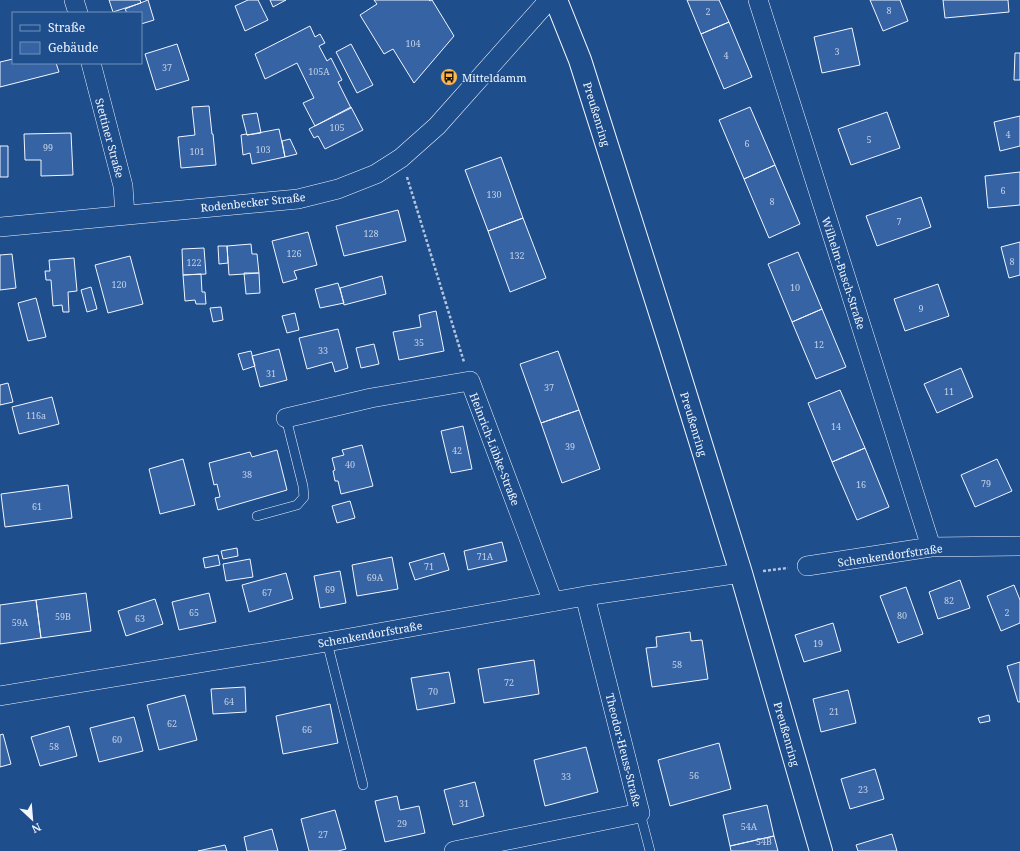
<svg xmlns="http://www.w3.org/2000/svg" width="1020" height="851" viewBox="0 0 1020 851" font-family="'Noto Serif',serif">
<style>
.building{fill:#3563a3;stroke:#f2f6ff}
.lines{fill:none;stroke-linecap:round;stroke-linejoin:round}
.lane-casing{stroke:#f2f6ff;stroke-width:10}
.street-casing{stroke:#f2f6ff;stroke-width:20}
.secondary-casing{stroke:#f2f6ff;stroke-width:24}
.path{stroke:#b3c4dc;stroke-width:2.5;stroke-dasharray:3 2;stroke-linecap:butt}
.lane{stroke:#1f4e8c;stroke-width:9}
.street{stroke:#1f4e8c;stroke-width:19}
.secondary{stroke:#1f4e8c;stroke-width:22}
.labels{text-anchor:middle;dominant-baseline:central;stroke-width:3;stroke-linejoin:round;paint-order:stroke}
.number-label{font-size:9px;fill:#c3d1e8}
.poi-label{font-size:11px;fill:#f2f6ff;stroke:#1f4e8c;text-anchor:start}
.street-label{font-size:11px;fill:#f2f6ff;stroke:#1f4e8c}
</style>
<rect width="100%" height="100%" fill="#1f4e8c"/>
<path class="building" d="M109 0H140L141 3 113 12Z
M148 0 154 20 141 24V13H127L125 9Z
M248 0H258L268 20 245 31 235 6Z
M270 0H286L273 7Z
M374 0H429L430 1 432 0 454 36 414 83 393 49 384 54 360 15 377 4Z
M687 0H719L729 22 701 34Z
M870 0H900L908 21 883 31Z
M943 0H1008L1009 12 945 18Z
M729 22 752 77 724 89 701 34Z
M310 26 315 37 320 34 325 43 319 46 327 61 331 58 342 80 338 82 351 108 315 126 303 103 314 98 297 63 265 79 255 54Z
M852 28 860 65 822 73 814 37Z
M177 44 189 80 156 90 145 54Z
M351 44 373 85 357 93 336 52Z
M1015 53H1020V80H1014Z
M13 59V63H56L59 72 0 87V62Z
M209 106 212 134H213L216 165 181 168 178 137 195 135 192 107Z
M351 107 363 130 325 149 318 136 314 138 309 129Z
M750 107 775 165 744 179 719 120Z
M887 112 900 148 851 165 838 129Z
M257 113 261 133 247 135 242 115Z
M1020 116V146L1000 151 994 122Z
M279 129 285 157 252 164 250 153 243 155 241 135 246 134 247 135Z
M71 133 73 175 41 176V160H25L24 134Z
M290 139 297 154 285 157 282 141Z
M0 146H8V177H0Z
M501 157 523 218 488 231 465 170Z
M775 165 800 224 769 238 744 179Z
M1020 172V205L988 208 985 176Z
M921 197 931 227 877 246 866 216Z
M398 210 406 241 344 256 336 226Z
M523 218 546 278 510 292 488 231Z
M308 232 317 265 294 271 297 279 283 283 272 241Z
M1020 242V275L1009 278 1001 247Z
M251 244 252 254H257L259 273 229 275 227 246Z
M218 246H227L228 263 219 264Z
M204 248 206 274 183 275 182 249Z
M798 252 822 309 792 322 768 264Z
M12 254 16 288 0 290V255Z
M130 256 143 304 108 313 95 265Z
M74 258 77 291 68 292 69 312H63L62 305 53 306 51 280H46L45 271H50L49 260Z
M244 273H259L260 293 246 294Z
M201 274 202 292H205L206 304H196L195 300 185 301 183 275Z
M382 276 386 294 344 305 340 288Z
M338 283 344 303 320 308 315 289Z
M938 284 949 316 905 331 894 299Z
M91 287 97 309 87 312 81 290Z
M36 298 46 337 28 341 18 303Z
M221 307 223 320 213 322 210 308Z
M822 309 846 367 816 379 792 322Z
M436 311 444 351 399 360 393 332 421 327 419 315Z
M295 313 299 330 287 333 282 316Z
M338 329 348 368 335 372 332 362 307 369 299 338Z
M374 344 379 364 361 368 356 348Z
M279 349 287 380 260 387 252 356Z
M251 351 255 366 243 370 238 354Z
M558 351 579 410 541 423 520 364Z
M961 368 973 397 937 413 924 384Z
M8 383 13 402 0 405V385Z
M840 390 865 448 832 462 808 403Z
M52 397 59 424 19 434 12 407Z
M579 410 600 469 562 483 541 423Z
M463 426 472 469 451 473 441 431Z
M362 445 373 486 341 494 338 481H335L333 471 335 470 332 458 344 455 342 450Z
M865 448 889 507 857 520 832 462Z
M277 450 287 490 218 510 215 498 220 497 217 484 214 485 209 463 250 452 252 457Z
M183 459 195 505 160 514 149 469Z
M997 459 1012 491 975 507 961 475Z
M68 485 72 518 5 527 1 494Z
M350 501 355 518 337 523 332 506Z
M502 542 507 561 468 570 464 551Z
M237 548 238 556 223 559 221 551Z
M444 553 449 570 415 580 409 563Z
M218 555 220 565 205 568 203 558Z
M392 557 398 589 357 596 352 565Z
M250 559 253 577 226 581 223 564Z
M340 571 346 603 320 608 314 576Z
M286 573 293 599 249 612 242 585Z
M960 580 970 608 938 619 929 592Z
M1014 585 1020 600V623L1001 631 987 596Z
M906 587 923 634 898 643 880 596Z
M86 593 91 631 41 638 36 600Z
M209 593 216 622 179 630 172 602Z
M155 599 163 624 126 636 118 611Z
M36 600 41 638 0 644V605Z
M833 623 841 651 804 662 795 635Z
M690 632 691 641 702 640 708 679 652 687 646 648 657 647 656 637Z
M534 660 539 694 484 703 478 669Z
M1020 662V702H1018L1007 666Z
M449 672 455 703 417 710 411 678Z
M245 687 246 712 213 714 211 689Z
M848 690 856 723 821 732 813 699Z
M185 695 197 740 159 750 147 705Z
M330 704 338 743 283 754 276 716Z
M989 715 990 721 980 723 978 718Z
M134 717 143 751 99 762 90 728Z
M69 726 77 756 40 766 31 737Z
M3 734 11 764 0 767V735Z
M719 743 731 789 670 806 658 760Z
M586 747 598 792 545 806 534 760Z
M875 769 884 799 850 809 841 779Z
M475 782 484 816 453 825 444 790Z
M397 796 400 810 419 806 425 833 385 842 375 801Z
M767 805 774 836 730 846 723 815Z
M335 810 346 849 338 851H309L301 819Z
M272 829 278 851H247L244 837Z
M892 834 897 851H858L856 845Z
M774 836 778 851H731L730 846Z
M225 845 227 851H198Z"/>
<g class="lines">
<g class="lane-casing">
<path id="lane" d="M257 516 297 505 304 497 303 486 286 418
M327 642 363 785
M640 813 650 851"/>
</g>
<g class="street-casing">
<path id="street" d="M74 0 78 13
M758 0 931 547
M91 63 123 186 125 215
M0 227 298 199 338 189 376 174 401 158 437 126 549 0
M286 418 371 398 470 381 553 602
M807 566 931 547 1020 546
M0 696 327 642 585 596 741 573
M454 851 640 813 585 596"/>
</g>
<g class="secondary-casing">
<path id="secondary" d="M556 0 580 60 670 344 741 573 821 851"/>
</g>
<path class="path" d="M407 177 464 362
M763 571 788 568"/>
<use href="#lane" class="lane"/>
<use href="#street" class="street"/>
<use href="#secondary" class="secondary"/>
</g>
<defs>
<g id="bus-disc" transform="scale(0.9)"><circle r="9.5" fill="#ffb74d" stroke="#1f4e8c"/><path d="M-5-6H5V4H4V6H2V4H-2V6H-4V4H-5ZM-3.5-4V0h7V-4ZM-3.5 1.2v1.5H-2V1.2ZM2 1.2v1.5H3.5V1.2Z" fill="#111"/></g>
</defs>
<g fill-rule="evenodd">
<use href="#bus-disc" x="449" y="77"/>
</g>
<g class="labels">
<g class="number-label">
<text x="889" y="10">8</text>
<text x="708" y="11">2</text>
<text x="413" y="43">104</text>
<text x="837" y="51">3</text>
<text x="726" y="55">4</text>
<text x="167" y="67">37</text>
<text x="319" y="71">105A</text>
<text x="337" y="127">105</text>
<text x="1008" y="134">4</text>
<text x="869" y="139">5</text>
<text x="747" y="143">6</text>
<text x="48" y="147">99</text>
<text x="263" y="149">103</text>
<text x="197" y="151">101</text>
<text x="1003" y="190">6</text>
<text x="494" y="194">130</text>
<text x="772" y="201">8</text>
<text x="899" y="221">7</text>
<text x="371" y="233">128</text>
<text x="294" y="253">126</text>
<text x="517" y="255">132</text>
<text x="1012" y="261">8</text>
<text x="194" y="262">122</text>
<text x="119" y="284">120</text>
<text x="795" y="287">10</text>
<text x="921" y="308">9</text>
<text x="419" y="342">35</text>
<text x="819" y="344">12</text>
<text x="323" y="350">33</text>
<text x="271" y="373">31</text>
<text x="549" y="387">37</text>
<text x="949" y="391">11</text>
<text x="36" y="415">116a</text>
<text x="836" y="426">14</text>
<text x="570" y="446">39</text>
<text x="457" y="450">42</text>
<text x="350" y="464">40</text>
<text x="247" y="474">38</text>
<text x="986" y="483">79</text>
<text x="861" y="484">16</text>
<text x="37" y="506">61</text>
<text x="485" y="556">71A</text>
<text x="429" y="566">71</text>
<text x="375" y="577">69A</text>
<text x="330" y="589">69</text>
<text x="267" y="592">67</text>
<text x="949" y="600">82</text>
<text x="194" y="612">65</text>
<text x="1007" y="612">2</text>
<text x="902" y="615">80</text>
<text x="63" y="616">59B</text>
<text x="140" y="618">63</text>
<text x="20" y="622">59A</text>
<text x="818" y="643">19</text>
<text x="677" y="664">58</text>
<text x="509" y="682">72</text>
<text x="433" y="691">70</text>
<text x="229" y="701">64</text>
<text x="834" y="711">21</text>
<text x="172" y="723">62</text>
<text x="307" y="729">66</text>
<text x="117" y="739">60</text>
<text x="54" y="746">58</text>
<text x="694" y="775">56</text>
<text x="566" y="776">33</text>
<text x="863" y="789">23</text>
<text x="464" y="803">31</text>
<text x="402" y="823">29</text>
<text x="749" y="826">54A</text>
<text x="323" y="834">27</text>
<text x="764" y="841">54B</text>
</g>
<g class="poi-label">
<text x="462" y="77">Mitteldamm</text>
</g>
<g class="street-label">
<text transform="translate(597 114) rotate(73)">Preußenring</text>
<text transform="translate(110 138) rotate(75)">Stettiner Straße</text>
<text transform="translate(253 202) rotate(-6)">Rodenbecker Straße</text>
<text transform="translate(844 273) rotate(72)">Wilhelm-Busch-Straße</text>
<text transform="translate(694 424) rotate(73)">Preußenring</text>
<text transform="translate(495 449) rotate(69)">Heinrich-Lübke-Straße</text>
<text transform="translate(890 555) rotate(-8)">Schenkendorfstraße</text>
<text transform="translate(370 634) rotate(-10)">Schenkendorfstraße</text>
<text transform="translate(787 734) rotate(74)">Preußenring</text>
<text transform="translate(624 750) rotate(76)">Theodor-Heuss-Straße</text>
</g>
</g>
<rect x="12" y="12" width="130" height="52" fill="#1f4e8c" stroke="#7391ba"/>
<rect x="20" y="25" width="20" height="6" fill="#1f4e8c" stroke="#7391ba"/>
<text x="48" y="32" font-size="12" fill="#f2f6ff">Straße</text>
<rect x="20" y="42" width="20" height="12" fill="#3563a3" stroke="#7391ba"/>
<text x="48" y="52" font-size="12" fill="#f2f6ff">Gebäude</text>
<g transform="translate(32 819) rotate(154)" stroke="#1f4e8c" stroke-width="3" paint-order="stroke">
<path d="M0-3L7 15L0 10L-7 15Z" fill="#f2f6ff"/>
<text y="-6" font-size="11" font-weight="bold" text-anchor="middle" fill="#f2f6ff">N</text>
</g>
</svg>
